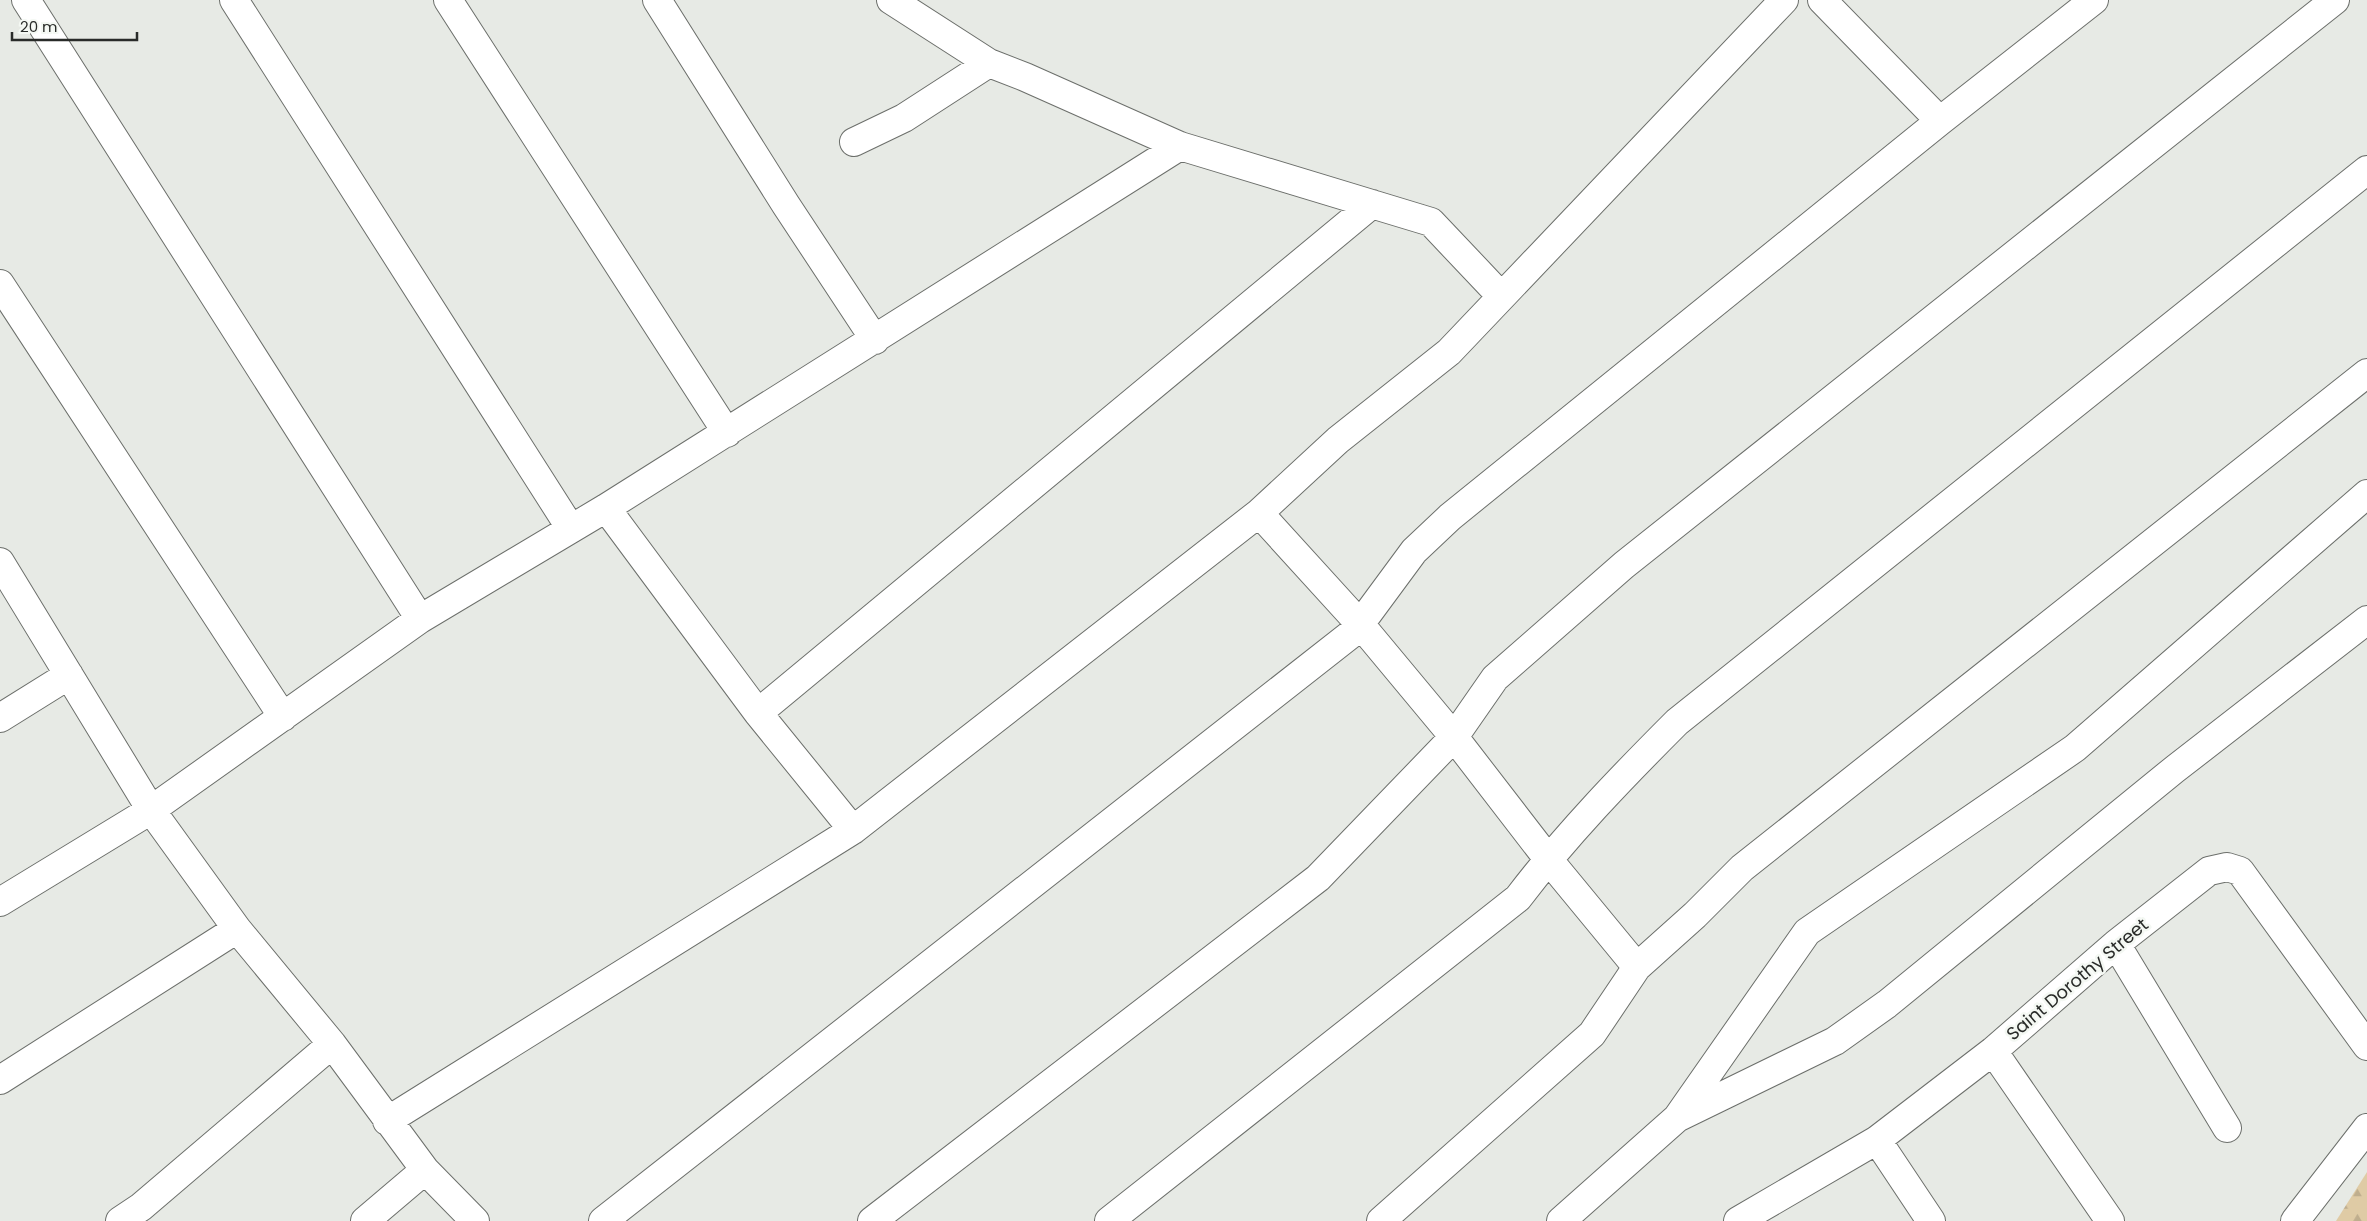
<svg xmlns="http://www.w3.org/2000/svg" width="2367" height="1221" viewBox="0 0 2367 1221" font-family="Poppins,sans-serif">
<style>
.forest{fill:url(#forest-firs)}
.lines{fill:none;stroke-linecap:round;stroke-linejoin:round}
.street-casing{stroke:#6c6f6b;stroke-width:30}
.secondary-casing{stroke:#6c6f6b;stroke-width:30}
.street{stroke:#fff;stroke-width:28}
.secondary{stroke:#fff;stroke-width:28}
.labels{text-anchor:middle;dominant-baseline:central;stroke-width:5;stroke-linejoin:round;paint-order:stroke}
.street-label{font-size:18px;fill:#292b29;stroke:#f4f8f3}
</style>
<defs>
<pattern id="forest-firs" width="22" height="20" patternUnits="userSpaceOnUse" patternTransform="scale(1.25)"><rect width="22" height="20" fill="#dfcba5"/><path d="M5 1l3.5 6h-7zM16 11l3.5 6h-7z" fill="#bfae8e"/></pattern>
</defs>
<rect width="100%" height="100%" fill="#e7eae5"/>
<path class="forest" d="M2367 1172V1221H2336Z"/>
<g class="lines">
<g class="street-casing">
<path id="street" d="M26 0 420 619
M234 0 571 529
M448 0 727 433
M657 0 786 205 875 340
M891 0 989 63 1025 77 1180 146 1431 222 1501 296
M1822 0 1940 121
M854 142 904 118 989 63
M0 284 283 717
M606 508 758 713 853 830
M1259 513 1360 624 1454 737 1548 859 1637 967
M0 562 151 810 237 929 332 1044 425 1170 475 1221
M758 713 1372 204
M0 718 69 675
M0 902 151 810 420 619 606 508 1180 146
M2116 944 2227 1128
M1993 1051 2110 1221
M0 1080 237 929
M387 1121 853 830 1259 513 1338 440 1449 352 1784 0
M1877 1140 1931 1221
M120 1221 141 1207 332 1044
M365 1221 425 1170
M603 1221 1355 631 1414 551 1450 517 1940 121 2094 0
M872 1221 1318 878 1454 737 1495 678 1624 565 2335 0
M1109 1221 1518 898C1566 835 1621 778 1677 722L2367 170
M1381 1221 1592 1034 1637 967 1695 915 1742 868 2367 373
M1738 1221 1877 1140 1993 1051 2116 944 2209 871 2227 867 2240 871 2367 1046
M2295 1221 2367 1128"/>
</g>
<g class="secondary-casing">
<path id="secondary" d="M1679 1117 1835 1041 1887 1004 2175 769 2367 620
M1561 1221 1677 1118 1807 932 2075 748 2367 494"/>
</g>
<use href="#street" class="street"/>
<use href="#secondary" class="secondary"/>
</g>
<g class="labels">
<g class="street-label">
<text transform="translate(2077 979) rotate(-40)">Saint Dorothy Street</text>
</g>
</g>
<path d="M12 32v8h125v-8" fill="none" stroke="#292b29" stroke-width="2.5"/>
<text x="20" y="32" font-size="15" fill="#292b29" stroke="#f4f8f3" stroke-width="4" paint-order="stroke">20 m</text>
</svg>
